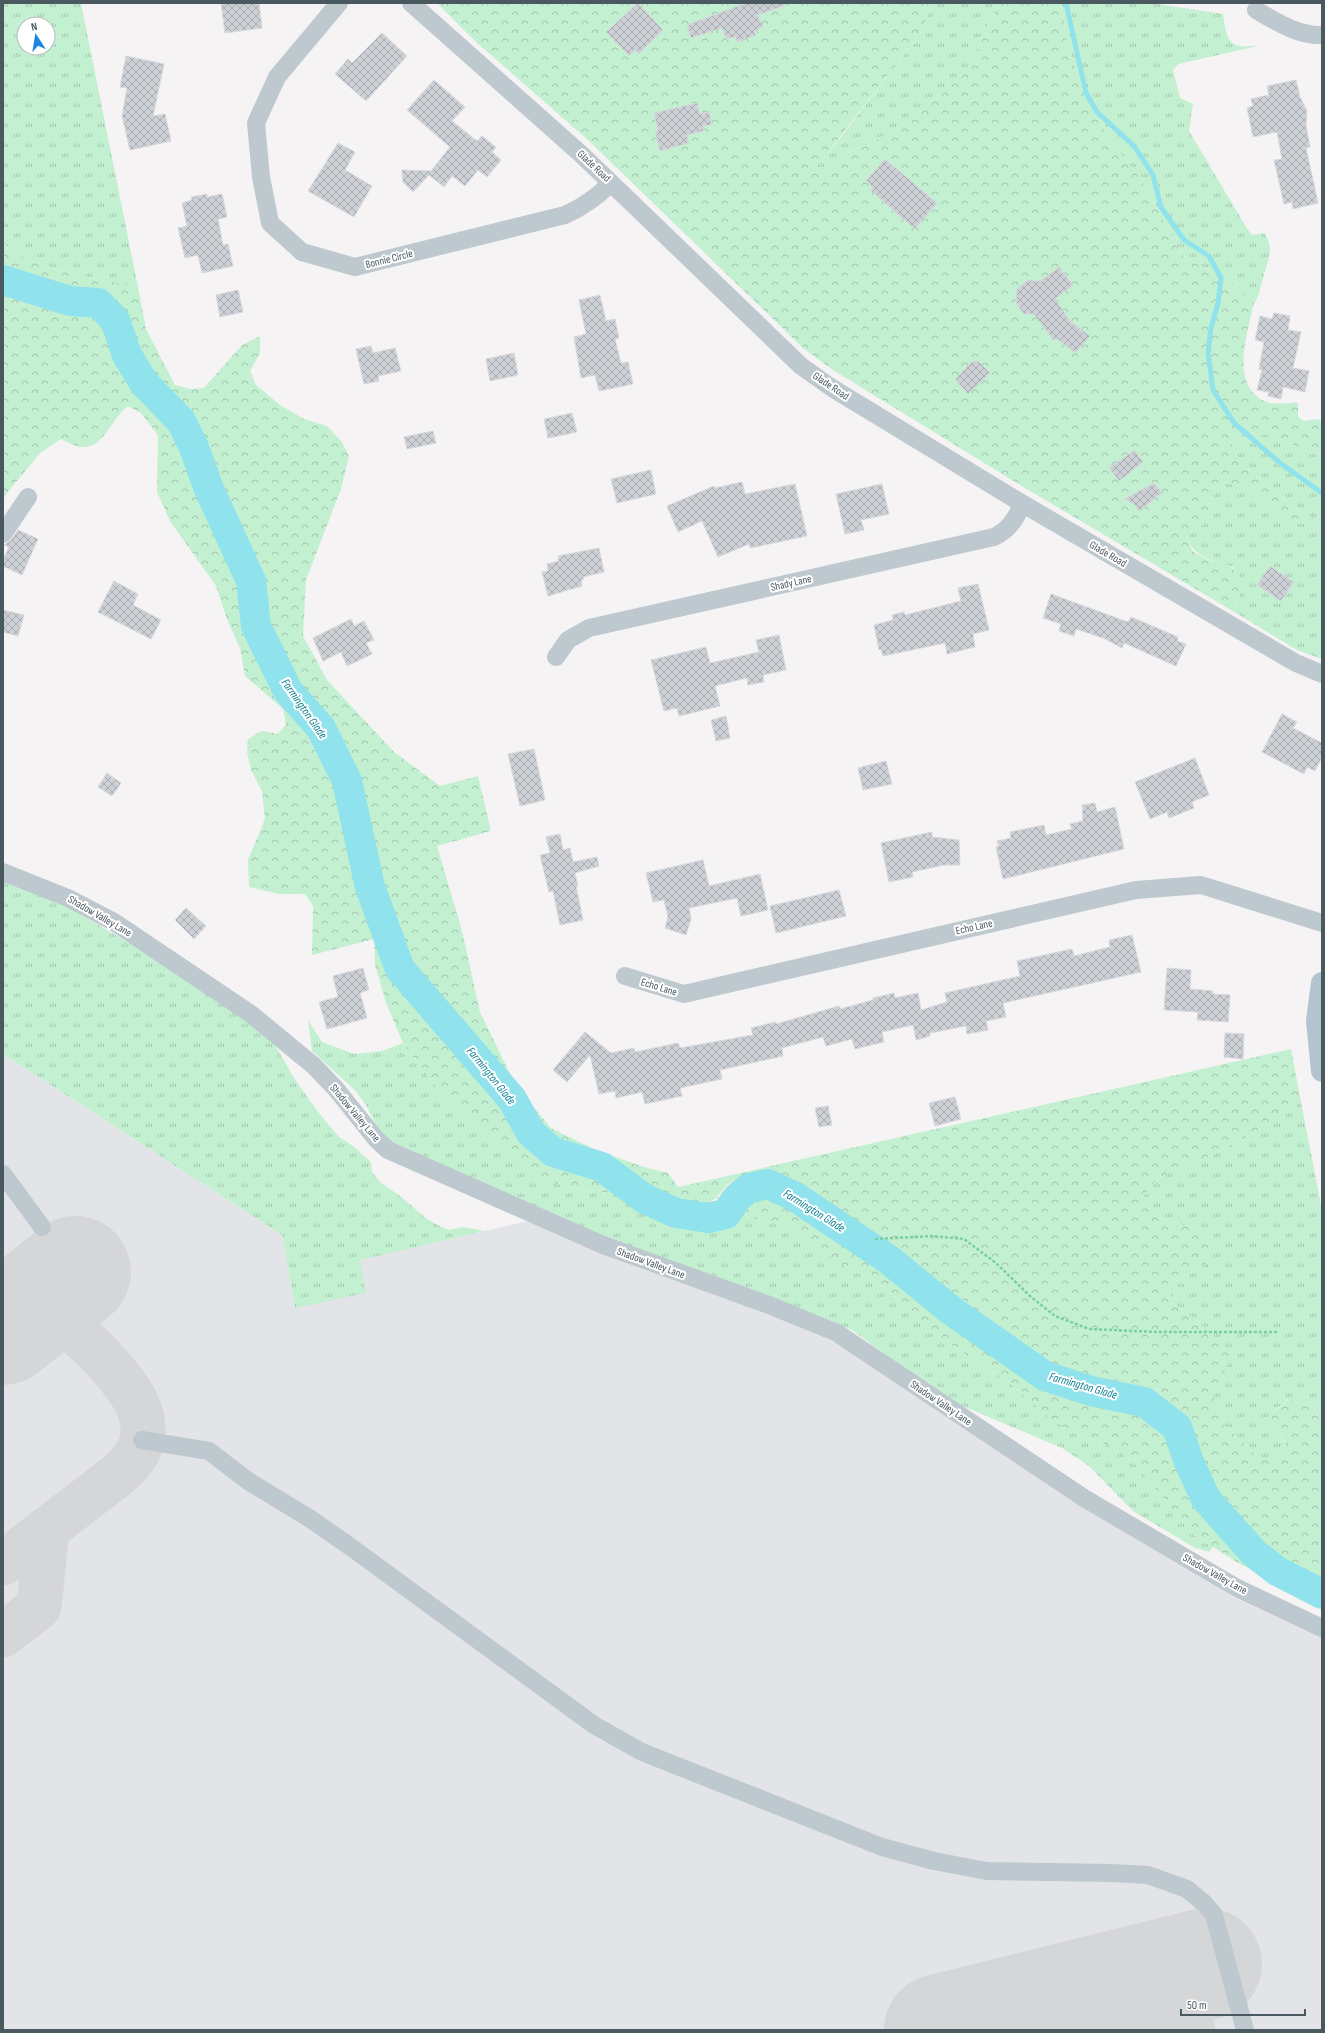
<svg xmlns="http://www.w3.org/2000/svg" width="1325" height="2033" viewBox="0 0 1325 2033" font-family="'Sofia Sans Condensed',sans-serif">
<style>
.airport{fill:#e2e4e7}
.grass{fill:url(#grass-tufts);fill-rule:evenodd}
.forest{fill:url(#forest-crowns)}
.sand{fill:url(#sand-dots)}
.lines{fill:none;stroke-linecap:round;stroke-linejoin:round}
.stream{stroke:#90e2ed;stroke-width:5}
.river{stroke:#90e2ed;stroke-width:30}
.taxiway{stroke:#d5d6d8;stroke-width:45}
.runway{stroke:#d5d6d8;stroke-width:112}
.building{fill:url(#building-cross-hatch);stroke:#d7d9de}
.path{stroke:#7acf9e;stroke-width:2.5;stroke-dasharray:3 2;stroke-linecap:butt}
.minor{stroke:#bec8cf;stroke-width:18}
.major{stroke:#b3c4d0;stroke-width:22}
.labels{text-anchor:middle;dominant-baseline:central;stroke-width:4;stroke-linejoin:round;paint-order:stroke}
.street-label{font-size:11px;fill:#4a5860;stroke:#fff}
.water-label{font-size:12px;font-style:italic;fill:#0e8191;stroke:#fff}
</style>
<defs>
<pattern id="grass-tufts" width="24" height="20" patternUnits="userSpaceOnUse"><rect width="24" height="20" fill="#c3f0d1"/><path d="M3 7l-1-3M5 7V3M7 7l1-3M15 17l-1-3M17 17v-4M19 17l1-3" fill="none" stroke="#a0c5ad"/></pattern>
<pattern id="forest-crowns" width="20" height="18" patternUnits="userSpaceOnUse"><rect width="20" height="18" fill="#c3f0d1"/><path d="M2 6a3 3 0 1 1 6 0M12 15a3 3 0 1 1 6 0" fill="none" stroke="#a0c5ad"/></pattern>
<pattern id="sand-dots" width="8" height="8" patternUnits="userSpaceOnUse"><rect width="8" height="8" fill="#f5eee5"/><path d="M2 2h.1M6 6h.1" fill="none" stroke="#d4cec7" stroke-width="1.8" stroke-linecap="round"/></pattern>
<pattern id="building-cross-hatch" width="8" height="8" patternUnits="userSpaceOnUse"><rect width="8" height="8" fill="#cdd0d5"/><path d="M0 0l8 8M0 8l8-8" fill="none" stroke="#a8acb0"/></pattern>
</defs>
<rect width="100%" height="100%" fill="#f5f3f3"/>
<path class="airport" d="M3 1054 282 1235 295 1308 359 1260 528 1221 639 1268 753 1307 843 1346 1072 1501 1162 1552 1235 1598 1322 1637V2030H3Z"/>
<path class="grass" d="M3 3H81L138 287C102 279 27 270 3 242ZM24 24H48V48H24Z
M933 3H998L976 52 964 73 944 92 917 116 871 143 848 153 829 170 810 174 837 142 920 34Z
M1062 3H1152L1223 14C1227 41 1228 49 1258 46L1178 64 1173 70 1180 98 1193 104 1189 131 1246 227 1252 235 1264 233C1274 246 1269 257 1265 271 1261 284 1260 295 1253 306L1233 284 1182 255 1141 179 1110 141 1086 93 1067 47Z
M1249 433 1269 435 1322 457V522L1301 512 1242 464 1230 444Z
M1223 482 1245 488 1282 514 1322 532V659L1297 650 1231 610 1244 586 1233 567C1211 560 1198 560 1186 538L1207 516 1210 501Z
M3 881 64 905 147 953 271 1038 294 1078 318 1112 339 1137 353 1146 371 1162 372 1172 380 1182 400 1196 427 1219 443 1228 450 1230 462 1227 485 1231 360 1260 366 1293 295 1308 282 1235 3 1054Z
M308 1020 322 1042 354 1054 382 1051 403 1043 443 1096 523 1169 564 1186 635 1197 645 1206 676 1218 734 1220 744 1213 750 1218 781 1223 811 1241 846 1267 877 1281 943 1340 1005 1379 1052 1420 1074 1432 1117 1449 1134 1463 1194 1535 1213 1547 1209 1552 1195 1548 1133 1511 1089 1466 1062 1448 960 1405 909 1372 852 1330 770 1297 603 1237 398 1146 384 1136 377 1127 366 1105 355 1090 312 1051Z
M1300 1097 1322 1210V1424L1313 1407 1288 1399 1270 1415 1274 1425 1286 1445 1276 1461 1257 1456 1223 1423 1213 1393 1222 1380 1199 1322 1171 1302 1169 1289 1181 1278 1207 1263 1195 1228 1157 1218 1141 1200 1151 1185 1167 1173 1210 1156 1256 1132Z"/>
<path class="forest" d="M437 3H933L920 34 811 174 829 170 848 153 871 143 917 116 944 92 964 73 976 52 998 3H1062L1067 47 1086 93 1110 141 1141 179 1182 255 1233 284 1253 306C1247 336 1228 390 1270 403 1278 405 1289 402 1298 403V416L1303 421 1319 419 1322 425V457L1269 435 1249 433 1230 444 1242 464 1301 512 1322 522V532L1282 514 1245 488 1223 482 1210 501 1207 516 1201 529 1192 531 1186 538C1189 542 1191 549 1194 552 1215 569 1233 555 1244 586L1231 610 1020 485 833 370 803 348 588 140 476 42Z
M3 242C27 270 102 279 138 287L146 329 175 385 190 389 204 388 242 345 260 336V353L250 371 256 385 280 405 304 419 327 426 342 442 349 456 341 489 306 580 303 636 327 680 394 752 440 786 478 776 491 831 437 846 462 931 480 1012 516 1086 551 1128 598 1151 644 1167 668 1173 678 1187 1291 1049 1300 1097 1256 1132 1210 1156 1167 1173 1151 1185 1141 1200 1157 1218 1195 1228 1209 1244 1207 1263 1181 1278 1169 1289 1171 1302 1199 1322 1230 1355 1222 1380 1213 1393 1223 1423 1257 1456 1276 1461 1286 1444 1274 1425 1270 1415 1289 1399 1313 1407 1322 1424V1588L1281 1569 1263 1556 1244 1538 1211 1497 1185 1430 1139 1395 1045 1371 918 1278 864 1233 800 1189 727 1185 716 1198 706 1205 697 1207 665 1202 655 1192 557 1149 534 1131 511 1094 404 964 391 937 372 886 349 779 323 723 297 693 268 643 261 625 257 577 218 501 189 426 181 412 150 379 135 359 122 327V317L96 296 70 293 3 275Z
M3 284 69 304 94 310 105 315 114 326 126 360 145 389 177 423 187 444 208 501 243 574 250 610 251 625 289 700 317 729 343 782 368 888 399 971 508 1098 531 1137 550 1154 598 1169 635 1197 564 1186 522 1169 443 1096 403 1043 386 1003 375 965 374 939 312 955 313 906 305 894H279L249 887 248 860 265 819 262 791 251 770 247 752 248 739 262 731 278 734 286 724 283 709 245 676 240 648 227 619 216 586 170 521 157 492 158 435 141 413 128 406C112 417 104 449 81 447 75 446 67 442 61 439L40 453 3 498Z
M775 1198 790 1205 853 1247 894 1269 1034 1378 1146 1411 1164 1423 1174 1433 1199 1497 1223 1527 1253 1557 1298 1585 1322 1597V1601L1240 1564 1194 1535 1134 1463 1117 1449 1074 1432 1052 1420 1005 1379 943 1340 877 1281 846 1267 811 1241 781 1223 750 1218 744 1213C755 1200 759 1199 775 1198Z"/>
<path class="sand" d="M3 275 70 293 96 296 110 302 118 309 122 317V327L135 359 150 379 181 412 189 426 218 501 257 577 261 625 268 643 297 693 323 723 349 779 372 886 391 937 404 964 511 1094 534 1131 557 1149 597 1162 626 1176 655 1192 665 1203 696 1207 706 1205 716 1198 727 1185 738 1178 756 1173 772 1177 800 1189 864 1233 918 1278 1045 1371 1138 1395C1153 1400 1175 1412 1183 1426 1195 1448 1198 1475 1211 1497 1216 1506 1224 1515 1231 1523 1257 1553 1285 1575 1322 1588V1597L1269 1571 1223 1527 1199 1497 1174 1433 1164 1423 1146 1411 1034 1378 894 1269 853 1247 790 1205 775 1198 762 1199 753 1202 744 1213 720 1226H706L692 1224 645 1206 624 1187 598 1169 550 1154 531 1137 508 1098 399 971 368 888 343 782 317 729 289 700 253 633 243 574 208 501 187 444 177 423 145 389 126 360 114 326 105 315 94 310 69 304 3 284Z"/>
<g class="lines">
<path class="stream" d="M1066 3 1086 93 1097 112 1134 146 1153 175 1161 207 1184 240 1209 256 1221 278 1218 303 1211 328 1208 353 1213 390 1234 423 1280 463 1322 493"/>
<path class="river" d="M3 280 70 301 98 303 115 320 127 355 144 383 181 421 193 445 209 489 251 581 256 626 288 691 321 728 347 781 370 887 400 969 512 1099 531 1133 553 1152 602 1167 645 1199 676 1213 708 1218 726 1214 737 1198 749 1188 768 1184 794 1196 888 1259 952 1311 1045 1376 1091 1391 1144 1402 1177 1427 1189 1462 1206 1499 1254 1553 1277 1571 1322 1594"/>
<path class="taxiway" d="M3 1563 119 1474C129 1464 140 1454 142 1440 144 1430 143 1419 139 1409 131 1385 79 1327 54 1321 38 1317 21 1322 6 1326
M3 1635 39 1607 47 1529
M1093 1993C1145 1985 1165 1978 1193 2030"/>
<path class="runway" d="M3 1329 75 1272
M940 2030 1206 1964"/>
</g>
<path class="building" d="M221 3H259L262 28 225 33Z
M638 3 663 30 639 54 635 50 629 56 606 32Z
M746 3H786V5L758 15 763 27 754 31 756 35 737 42 735 37 726 39 722 28 691 38 687 25Z
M382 33 407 56 366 101 335 74 348 59 352 63Z
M126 56 164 64 153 116 165 114 171 141 130 150 122 116 127 88 120 87Z
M434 80 465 107 452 121 477 141 482 136 496 147 492 152 501 160 487 177 478 170 465 186 452 176 444 187 429 175 413 192 403 182 402 170 431 171 450 147 407 110Z
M1296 80 1300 97 1307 111 1306 126 1310 147 1306 148 1318 203 1293 209 1292 202 1284 204 1274 160 1282 159 1277 132 1253 137 1247 108 1253 106 1251 99 1269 95 1267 86Z
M697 103 700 114 709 112 712 125 703 126 704 131 687 135 689 143 660 151 655 131H658L654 113Z
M338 143 355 152 345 170 372 186 354 217 308 191Z
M885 159 937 203 915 229 871 191 873 188 866 181Z
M207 194V197L222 194 227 217 218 219 223 245 228 244 233 266 202 273 198 255 185 258 178 228 187 226 182 203 192 200 191 197Z
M1059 267 1073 285 1055 299 1070 321 1090 336 1075 353 1058 339 1053 340 1034 314H1024L1016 303 1017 289 1028 280 1040 281Z
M238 290 243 312 220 317 216 295Z
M600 295 606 321 615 319 619 338 615 339 621 363 628 362 633 384 599 391 595 375 581 378 574 337 586 334 579 300Z
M1274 313 1290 316 1288 330 1301 332 1293 368 1309 371 1305 392 1283 387 1281 399 1268 396 1269 392 1257 390 1262 370 1259 369 1264 342 1255 340 1260 316 1272 319Z
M371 346 373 353 395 348 401 371 378 376 379 381 364 384 356 349Z
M514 353 518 375 490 381 486 359Z
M978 361 990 373 968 394 955 379 972 362Z
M572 413 577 432 548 438 544 419Z
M433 431 436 443 407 449 404 437Z
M1135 450 1143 462 1119 481 1109 468Z
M651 470 656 494 617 503 611 479Z
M742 482 745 494 795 484 807 536 750 548 749 544 718 557 702 521 678 532 667 506 714 486 715 488Z
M1154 483 1162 493 1139 511 1135 505 1125 499Z
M882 484 889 514 861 520 864 530 845 534 836 494Z
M18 530 38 539 22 575 3 566V560L9 547 4 545 11 540Z
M599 548 604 572 583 577 584 579 581 580 582 586 548 596 542 572 548 571 547 564 559 561 558 556Z
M1270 566 1294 582 1281 601 1257 585Z
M114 581 138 594 133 605 161 620 151 639 98 612Z
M978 584 989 630 973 634 975 647 947 654 945 643 883 656 881 649 879 650 874 625 893 620 892 615 904 612 905 615 961 601 958 588Z
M1051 594 1128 622 1131 617 1178 637 1177 641 1186 644 1176 666 1124 643 1122 648 1103 638 1076 629 1074 636 1059 631 1061 624 1043 618Z
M3 610 24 615 18 636 3 632Z
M351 619 354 626 364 621 374 640 366 643 372 654 347 666 341 652 323 661 313 638Z
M779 635 786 670 763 675 764 682 748 685 747 678 715 686 720 706 679 716 677 708 664 711 651 660 706 647 710 663 759 652 756 640Z
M1282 714 1297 722 1293 728 1322 743V757L1315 771 1307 767 1304 774 1262 752Z
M726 716 730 738 716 741 711 720Z
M534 749 545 800 520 806 508 754Z
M1195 758 1209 795 1192 802 1194 808 1169 818 1167 812 1150 819 1135 782Z
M886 761 892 784 863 790 858 768Z
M107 773 121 783 112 796 98 787Z
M1095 803 1097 812 1115 807 1124 849 1003 879 996 847 999 846 997 841 1011 838 1010 832 1044 825 1046 835 1072 829 1070 824 1083 821 1082 805Z
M932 832V837L959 840 960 865H944L912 872 913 877 889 882 881 843Z
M560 834 563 850 570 848 573 862 597 857 599 866 575 873 578 886H576L583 920 560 925 553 891 549 892 540 855 550 853 546 837Z
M703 860 709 886 760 874 768 910 741 916 737 898 689 908 691 919 686 935 665 928 668 917 664 900 653 902 646 873Z
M839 890 846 916 776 933 770 906Z
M186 908 206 926 194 939 175 920Z
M1132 935 1141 972 1003 1003 1006 1017 986 1021 988 1030 967 1034 966 1026 930 1033V1036L916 1040 913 1025 882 1032 884 1042 855 1049 852 1039 826 1046 823 1037 782 1048 783 1056 720 1070 722 1079 680 1088 682 1096 645 1104 642 1092 616 1098 615 1091 599 1094 590 1055 567 1082 553 1070 585 1032 611 1053 634 1048 635 1052 678 1043 680 1048 753 1035 751 1028 775 1022 776 1024 839 1006 840 1009 873 1000V998L894 993 895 998 918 993 921 1010 947 1002 945 993 1020 976 1017 961 1072 949 1074 956 1110 947 1109 940Z
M363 968 369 990 360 993 367 1018 327 1029 319 1002 338 997 333 976Z
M1167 968 1191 970 1190 989 1213 991V994L1230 995 1228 1022 1197 1020 1198 1012 1164 1010Z
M1225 1033 1244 1034 1243 1059 1224 1057Z
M955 1097 961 1119 935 1126 929 1103Z
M828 1106 832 1125 819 1127 815 1108Z"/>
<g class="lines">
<path class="path" d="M875 1239 933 1236 964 1239 996 1263 1031 1297 1055 1316 1089 1329 1157 1332H1277"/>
<path class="minor" d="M339 3 277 77 256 123 261 177 270 223 302 252 355 267 565 215C583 207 597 197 611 183
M411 3 582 155 801 366 832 388 1023 504 1296 663 1322 674
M1256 10C1277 22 1298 36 1322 35
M3 534 28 497
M556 657 568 640 589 628 994 537C1010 529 1015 519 1023 504
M3 872 68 898 114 922 251 1014 314 1066 336 1089 376 1139 388 1150 603 1245 769 1305 837 1333 1084 1498 1237 1588 1322 1628
M625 976 684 994 1136 890 1201 885 1322 923
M3 1174 42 1227
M142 1440 209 1451 248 1481 309 1518 348 1545 594 1725 642 1752 882 1847 934 1861 987 1871 1112 1873 1148 1875 1187 1889 1205 1904 1214 1915 1245 2030"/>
<path class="major" d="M1322 983 1317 1021 1322 1071"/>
</g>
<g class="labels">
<g class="street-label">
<text transform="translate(594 166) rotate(43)">Glade Road</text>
<text transform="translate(389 259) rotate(-14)">Bonnie Circle</text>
<text transform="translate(831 386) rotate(34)">Glade Road</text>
<text transform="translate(1108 554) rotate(30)">Glade Road</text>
<text transform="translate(791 583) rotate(-13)">Shady Lane</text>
<text transform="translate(100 916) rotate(30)">Shadow Valley Lane</text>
<text transform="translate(974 927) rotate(-13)">Echo Lane</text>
<text transform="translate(659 987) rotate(17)">Echo Lane</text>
<text transform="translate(355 1113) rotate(50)">Shadow Valley Lane</text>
<text transform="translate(651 1263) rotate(20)">Shadow Valley Lane</text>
<text transform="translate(941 1403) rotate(34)">Shadow Valley Lane</text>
<text transform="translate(1215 1574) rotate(29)">Shadow Valley Lane</text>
</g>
<g class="water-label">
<text transform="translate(304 709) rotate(55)">Farmington Glade</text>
<text transform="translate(491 1076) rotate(51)">Farmington Glade</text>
<text transform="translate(814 1211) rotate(32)">Farmington Glade</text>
<text transform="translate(1083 1386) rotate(16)">Farmington Glade</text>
</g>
</g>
<rect width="1325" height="2033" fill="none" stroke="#4a5860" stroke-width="8"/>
<g transform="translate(36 36) rotate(348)"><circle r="19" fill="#ffffff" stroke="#b7bcbf"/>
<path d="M0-3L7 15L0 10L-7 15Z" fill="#1b85e6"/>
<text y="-6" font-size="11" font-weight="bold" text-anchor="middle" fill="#4a5860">N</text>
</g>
<path d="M1181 2009v6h124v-6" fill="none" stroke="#4a5860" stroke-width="2"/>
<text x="1187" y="2009" font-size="12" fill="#4a5860" stroke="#ffffff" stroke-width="3" paint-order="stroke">50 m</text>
</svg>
